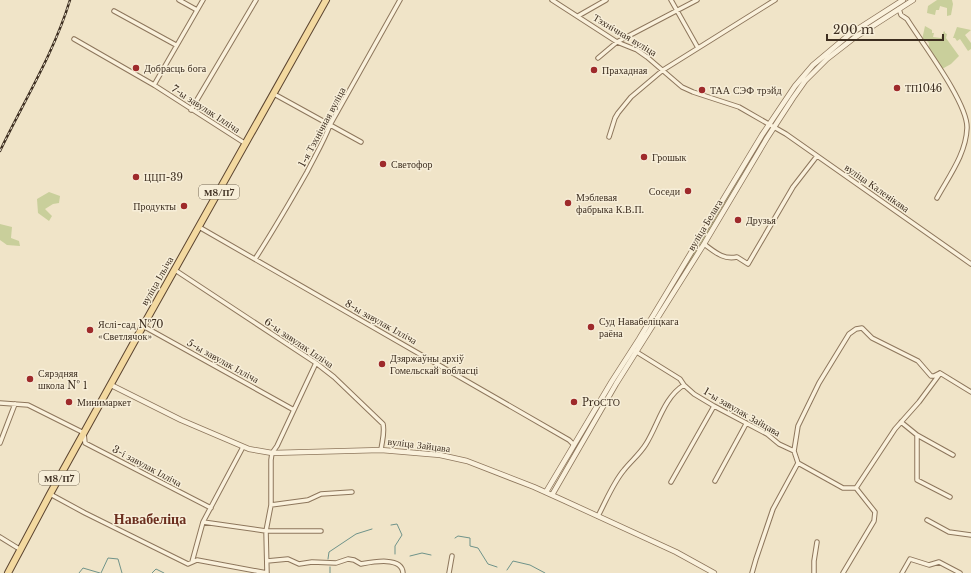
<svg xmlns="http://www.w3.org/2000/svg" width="971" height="573" viewBox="0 0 971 573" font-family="'Libre Baskerville',serif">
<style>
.green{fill:#c9cf9b}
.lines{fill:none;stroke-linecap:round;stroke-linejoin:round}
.stream{stroke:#6f938a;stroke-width:1}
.minor-casing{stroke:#8d765c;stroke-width:5.5}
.tertiary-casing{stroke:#8d765c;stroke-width:6}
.primary-casing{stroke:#5b4430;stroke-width:8}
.minor{stroke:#faf1dc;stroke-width:3.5}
.tertiary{stroke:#faf1dc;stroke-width:4.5}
.primary{stroke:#f3d9a0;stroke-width:6}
.rail-casing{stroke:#3d2e20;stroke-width:2.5}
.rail{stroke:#f7eed8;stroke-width:1;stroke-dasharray:3;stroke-linecap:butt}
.poi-dot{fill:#9e2a2b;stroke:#f7eed8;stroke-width:1.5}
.labels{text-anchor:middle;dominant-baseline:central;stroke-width:3;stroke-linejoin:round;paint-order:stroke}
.shield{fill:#f7eed8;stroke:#756857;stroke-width:1}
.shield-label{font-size:9px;font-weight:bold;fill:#3d2e20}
.street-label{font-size:10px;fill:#3d2e20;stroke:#f7eed8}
.poi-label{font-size:10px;fill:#3d2e20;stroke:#f7eed8;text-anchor:start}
.district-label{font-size:14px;font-weight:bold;fill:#6b2e1e;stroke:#f7eed8}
</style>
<rect width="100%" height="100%" fill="#f0e4c8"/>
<path class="green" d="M937 0H952L953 4 951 15 947 16V8L940 6 939 10H936L935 15 927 13 928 6Z
M925 26 932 30V33H934L933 37 941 38 944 31 945 32V33L947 34 946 38 959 56 951 64 942 69 928 50 929 43 926 40H922Z
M957 27 971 30 965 35 971 43V49L968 51 960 39 957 41 955 38H953Z
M762 137H764L705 238 642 340 640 339Z
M49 192 60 196 59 203 53 204 45 209 52 216 49 221 38 213 37 199Z
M0 224 12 227 11 238 19 241 20 246 7 245 0 240Z"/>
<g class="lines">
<path class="stream" d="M391 525 397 524 402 535 395 546V554
M455 538 458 536 470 538V546L478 548 488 564 497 567
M410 556 422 553 431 555
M328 559 329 552 356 534 372 529
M507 570 513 561 530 565 545 573
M79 573 83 568 100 573
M101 573 108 558 118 559 122 573
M152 573 156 569 164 573
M330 573V567"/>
<g class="minor-casing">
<path id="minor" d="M179 0 197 10
M552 0 617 42 637 50 647 57 682 87 693 92 739 107 786 134 971 264
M671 0 698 48
M899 9 901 15 907 19C922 43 968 103 967 128 966 154 949 176 937 198
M114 11 176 45
M578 16 606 0
M74 39 154 85 246 144
M598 58 617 42 697 0
M154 85 203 0
M274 94 361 142
M191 110 256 0
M609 137 615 118 618 113 631 97 663 70 775 0
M199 227 569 440 574 445
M704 244C715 252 723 260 737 257L748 264 793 187 817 156
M255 259C273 231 290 202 307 172 315 156 324 141 330 125L400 0
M175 270 316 363 334 377 383 424C385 433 382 441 381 450
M143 326 294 410
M635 351 680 379 684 385
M940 373 971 392
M0 403 28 405 84 433 85 443 211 508
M901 422 917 435V480L950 497
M917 435 953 455
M0 443 15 404
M798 463 843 488H856L875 512 874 521 843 573
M715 481 746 424
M671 482 714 406
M856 488 895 429 919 402 939 375
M50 494 85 513 188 564 197 560 267 573
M271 505 308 500 321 494 352 492
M598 516C606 501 613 483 624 470 631 461 640 454 646 444 658 425 664 397 684 385L694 394 714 406 767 434 779 444 794 451
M927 520 949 532 971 535
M203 522 266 531H321
M0 537 21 550
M267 561 288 559 299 564 312 562 336 563 348 559 354 560 361 564C372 562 402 556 403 573
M192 562 203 522 243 447
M267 573 266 531 271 505V460L272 453 277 446 316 363
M449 573 452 556
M752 573 756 559 773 509 798 463 794 451 798 426 819 383 849 334 856 329 862 328 872 338 918 361 931 376H934L940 373
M814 573V561L817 542
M902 573 910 559 929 565 939 562 960 573"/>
</g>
<g class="tertiary-casing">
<path id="tertiary" d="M111 385 181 420 249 449 272 453 381 450 440 455 467 461 534 487 565 501 676 552 714 573
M546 492 612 381 639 339 762 135 795 86 813 65 850 34 903 0
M552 495 616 384 704 244 767 138 793 98 805 81 827 59 854 38 913 0"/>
</g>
<g class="primary-casing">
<path id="primary" d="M8 573 50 494 143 326 326 0"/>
</g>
<use href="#minor" class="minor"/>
<use href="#tertiary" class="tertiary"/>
<use href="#primary" class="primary"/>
<g class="rail-casing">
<path id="rail" d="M0 151C24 101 54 53 70 0"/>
</g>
<use href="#rail" class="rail"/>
</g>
<g class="poi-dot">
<circle cx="136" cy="68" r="4"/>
<circle cx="594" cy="70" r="4"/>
<circle cx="897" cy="88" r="4"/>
<circle cx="702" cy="90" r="4"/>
<circle cx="644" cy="157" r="4"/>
<circle cx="383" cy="164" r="4"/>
<circle cx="136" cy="177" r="4"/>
<circle cx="688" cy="191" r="4"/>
<circle cx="568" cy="203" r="4"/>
<circle cx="184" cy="206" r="4"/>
<circle cx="738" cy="220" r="4"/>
<circle cx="591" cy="327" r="4"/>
<circle cx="90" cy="330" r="4"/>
<circle cx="382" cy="364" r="4"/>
<circle cx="30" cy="379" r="4"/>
<circle cx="69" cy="402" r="4"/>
<circle cx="574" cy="402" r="4"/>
</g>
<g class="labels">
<g class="shield">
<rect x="199" y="185" width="40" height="14" rx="3"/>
<rect x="39" y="471" width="40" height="14" rx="3"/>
</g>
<g class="shield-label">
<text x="219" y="192">М8/П7</text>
<text x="59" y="478">М8/П7</text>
</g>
<g class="street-label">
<text transform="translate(625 35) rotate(31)">Тэхнічная вуліца</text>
<text transform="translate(206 109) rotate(33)">7-ы завулак Ілліча</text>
<text transform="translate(322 127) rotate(-62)">1-я Тэхнічная вуліца</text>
<text transform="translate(877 188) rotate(35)">вуліца Каленікава</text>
<text transform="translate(705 225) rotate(-59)">вуліца Белага</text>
<text transform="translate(157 281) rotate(-60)">вуліца Ільіча</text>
<text transform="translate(381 322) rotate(29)">8-ы завулак Ілліча</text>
<text transform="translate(299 343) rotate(34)">6-ы завулак Ілліча</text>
<text transform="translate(223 361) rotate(29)">5-ы завулак Ілліча</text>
<text transform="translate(742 412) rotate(30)">1-ы завулак Зайцава</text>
<text transform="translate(419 445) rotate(7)">вуліца Зайцава</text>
<text transform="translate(147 466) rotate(28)">3-і завулак Ілліча</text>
</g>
<g class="poi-label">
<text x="144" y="68">Добрасць бога</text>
<text x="602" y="70">Прахадная</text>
<text x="905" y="88">ТП1046</text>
<text x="710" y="90">ТАА СЭФ трэйд</text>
<text x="652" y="157">Грошык</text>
<text x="391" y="164">Светофор</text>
<text x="144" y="177">ЦЦП-39</text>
<text x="680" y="191" text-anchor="end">Соседи</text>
<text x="576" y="197">Мэблевая<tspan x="576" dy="12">фабрыка К.В.П.</tspan></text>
<text x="176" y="206" text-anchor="end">Продукты</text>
<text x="746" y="220">Друзья</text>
<text x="599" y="321">Суд Навабеліцкага<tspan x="599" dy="12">раёна</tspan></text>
<text x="98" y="324">Яслі-сад №70<tspan x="98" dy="12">«Светлячок»</tspan></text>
<text x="390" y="358">Дзяржаўны архіў<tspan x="390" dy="12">Гомельскай вобласці</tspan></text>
<text x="38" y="373">Сярэдняя<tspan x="38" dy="12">школа № 1</tspan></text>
<text x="77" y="402">Минимаркет</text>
<text x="582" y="402">ProСТО</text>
</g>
<g class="district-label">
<text x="150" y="519">Навабеліца</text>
</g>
</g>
<path d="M827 34v6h116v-6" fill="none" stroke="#3d2e20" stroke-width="2"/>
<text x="833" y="34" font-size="12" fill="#3d2e20" stroke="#f7eed8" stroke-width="3" paint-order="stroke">200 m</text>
</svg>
